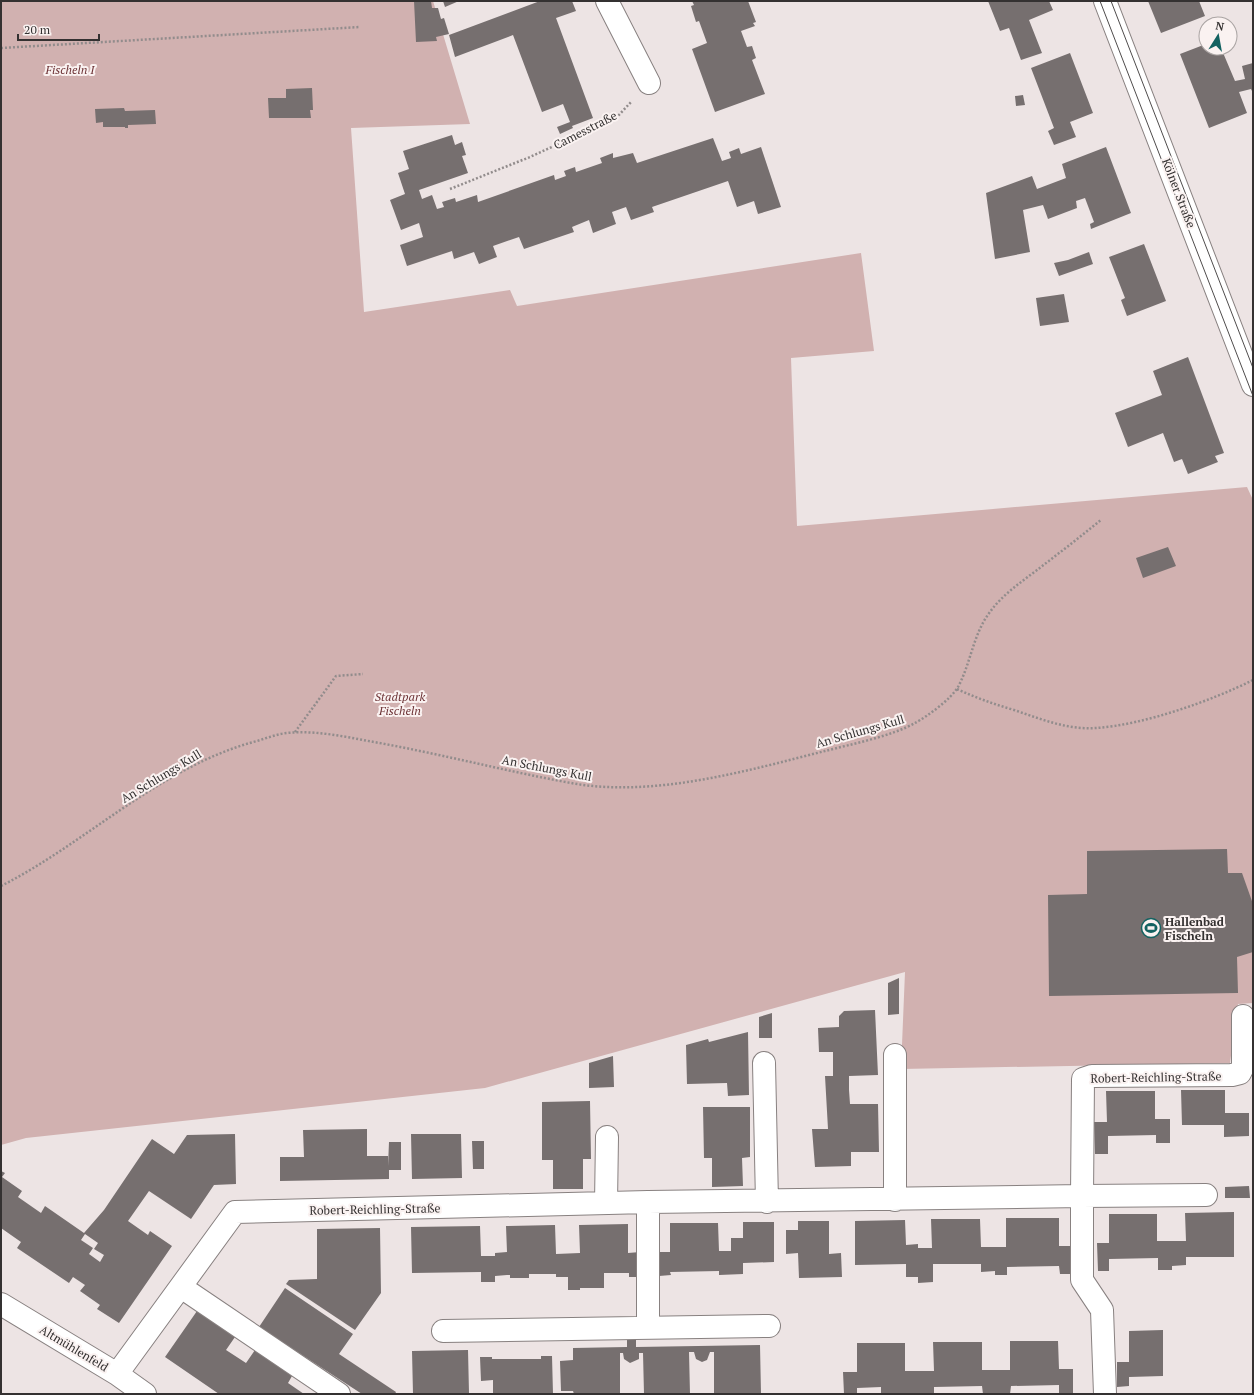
<svg xmlns="http://www.w3.org/2000/svg" width="1254" height="1395" viewBox="0 0 1254 1395" font-family="'PT Serif',serif">
<style>
.green{fill:#d1b1b0}
.building{fill:#766f6f;fill-rule:evenodd}
.lines{fill:none;stroke-linecap:round;stroke-linejoin:round}
.street-casing{stroke:#888180;stroke-width:24}
.secondary-casing{stroke:#888180;stroke-width:24}
.path{stroke:#928c8c;stroke-width:2.5;stroke-dasharray:2 2;stroke-linecap:butt}
.street{stroke:#fff;stroke-width:22}
.secondary{stroke:#fff;stroke-width:22}
.tram{stroke:#4f4c4c;stroke-width:1}
.labels{text-anchor:middle;dominant-baseline:central;stroke-width:4;stroke-linejoin:round;paint-order:stroke}
.park-label{font-size:12px;font-style:italic;fill:#6e3437;stroke:#faf2f1}
.street-label{font-size:12px;fill:#343131;stroke:#faf2f1}
.poi-label{font-size:12px;font-weight:bold;fill:#343131;stroke:#faf2f1;text-anchor:start}
</style>
<rect width="100%" height="100%" fill="#ede4e4"/>
<path class="green" d="M1 1H433L470 124 351 128 364 312 510 290 517 306 861 253 874 351 791 358 797 526 1247 487 1253 500V1003L1238 1004 1230 1063 901 1069 905 972 485 1088 26 1138 1 1145Z"/>
<path class="building" d="M414 1H431L432 8H438L441 19 444 18 449 34 436 37 437 41 416 42Z
M443 1H459L445 7Z
M540 1H572L576 11 556 18 593 118 572 126 573 128 560 134 557 127 570 122 563 104 542 112 513 35 455 57 449 35Z
M692 1H748L756 22 753 23 755 26 741 31 747 47 752 46 756 58 752 60 765 94 715 112 692 49 707 43 699 21 696 22 691 6 694 5Z
M988 1H1049L1053 10 1029 20 1042 53 1021 60 1009 28 1000 31Z
M1148 1H1199L1205 16 1161 33Z
M1206 44V48H1221L1235 81 1245 79 1242 66 1253 63V93L1251 89 1239 92 1247 113 1209 128 1180 54Z
M1070 53 1093 113 1070 122 1076 137 1054 145 1048 131 1054 128 1031 68Z
M312 88 313 110H310L311 118H269L268 98H286V89Z
M1023 95 1025 105 1016 106 1015 96Z
M124 108 125 111 155 110 156 124 128 125V128H125V127H103V122L96 123 95 109Z
M452 135 455 145 462 142 466 155 462 156 468 173 419 190 422 199 432 195 437 209 444 207 442 202 455 198 456 202 477 195 478 202 554 175 555 180 566 176 564 171 575 167 576 172 602 163 600 158 613 153V158L633 153 637 163 713 138 722 161 731 158 729 152 739 148 741 154 761 147 781 207 758 214 754 201 737 207 728 181 652 207 654 212 631 220 626 207 612 212 616 224 593 233 589 220 572 227 574 232 524 249 519 237 493 246 497 257 479 264 474 252 454 259 452 251 407 266 400 245 423 237 419 223 401 230 390 200 405 194 398 173 409 169 403 151Z
M1106 147 1131 213 1091 229 1090 224 1094 222 1085 198 1076 201 1077 208 1048 219 1043 205 1023 210 1030 252 995 259 986 193 1032 176 1037 189 1066 178 1062 164Z
M1144 244 1166 301 1127 316 1121 300 1125 298 1109 257Z
M1089 252 1093 264 1059 276 1054 263 1068 260Z
M1064 294 1069 322 1040 326 1036 298Z
M1188 357 1224 453 1215 456 1218 462 1188 474 1182 459 1174 462 1163 433 1128 447 1115 413 1162 395 1153 371Z
M1168 547 1176 566 1143 578 1136 558Z
M1227 849 1228 873H1242L1253 904V952L1237 957 1238 993 1049 996 1048 895 1087 894V851Z
M899 978V1014L888 1015V983Z
M875 1010 878 1075 849 1076V1090L850 1104H878L879 1152H851V1166L815 1167 812 1129H828L825 1076H833V1052H819L818 1028 839 1027V1016L844 1011Z
M772 1013V1038H759V1017Z
M748 1032 749 1095 728 1096 727 1083 687 1084 686 1045 708 1039 709 1042Z
M613 1056 614 1087 589 1088V1063Z
M1181 1090H1225V1113H1249V1136L1224 1137V1125H1182Z
M1106 1091H1155V1119H1170V1143H1156V1135L1108 1136V1154H1095L1094 1122H1107Z
M590 1101 591 1159H583V1189H553V1160H542V1102Z
M703 1107H750V1157L742 1158 743 1186 712 1187V1158H704Z
M367 1129V1156H388V1166L389 1142H401V1170H389V1179L280 1181V1157H304L303 1130Z
M235 1134 236 1184 214 1185 191 1219 149 1191 128 1221 148 1235 150 1231 172 1246 119 1323 97 1309 100 1305 80 1291 85 1285 73 1277 69 1283 17 1248 21 1242 1 1228V1171L5 1173 2 1177 22 1191 18 1197 41 1213 45 1206 84 1233 104 1210 152 1139 174 1154 187 1135ZM85 1234 98 1243 94 1249 104 1255 100 1262 89 1254 93 1248 81 1240Z
M411 1134H461L462 1178 412 1179Z
M472 1141H484V1169H473Z
M1249 1186 1250 1198H1225V1187Z
M1234 1212V1257H1186V1265L1172 1266V1270H1158V1258L1109 1259V1271H1098L1097 1243H1109V1214H1157V1241H1186L1185 1213Z
M1006 1218H1059V1246H1071V1274H1060L1059 1266 1007 1267V1275H995V1271L981 1272V1264H933V1282L918 1283V1277H906V1264L855 1265V1221L905 1220 906 1245 918 1244V1248H932L931 1219H980L981 1247H1006Z
M798 1221H829V1254L841 1253 842 1277 799 1278 798 1253 786 1254V1230H798Z
M743 1222H774V1262L743 1263V1274L719 1275V1271L670 1272 671 1275 659 1276 658 1252H670V1223H718L719 1251H731V1238H743Z
M628 1224V1253L640 1252 641 1277H629V1273H604V1288H580V1290H568V1277H556V1274H529V1278H510V1275H507L495 1276V1282H481V1272L412 1273 411 1227 480 1226 481 1256H495V1253L507 1252 506 1226 555 1225 556 1254 580 1253 579 1225Z
M380 1228 381 1293 355 1330 286 1284 289 1280 317 1279V1229Z
M285 1288 353 1334 339 1354 396 1392 395 1394H362L259 1327Z
M197 1311 235 1337 226 1350 246 1363 255 1350 292 1376 288 1383 304 1394H219L165 1357Z
M1163 1330V1376L1129 1377V1386L1117 1387V1362H1129V1331Z
M627 1338H636V1347L760 1345 761 1394H714V1352H710L707 1360 702 1362 696 1359 694 1352H689L690 1394H644L643 1353H639V1359L630 1363 624 1359 623 1353H620V1394H574L573 1391H561L560 1361 573 1360V1348L627 1347Z
M1010 1341H1058L1059 1369H1073V1393H1059V1385L1011 1386 1010 1394H983L982 1386 934 1387V1394H881V1387L857 1388V1394H844L843 1372H857V1343H905V1371H934L933 1342H982V1370H1010Z
M468 1350 469 1393 413 1394 412 1351Z
M541 1356H552L553 1394H493V1380L481 1381 480 1357H492V1359H541Z"/>
<g class="lines">
<g class="street-casing">
<path id="street" d="M607 1 649 83
M895 1055V1200
M764 1063 767 1202
M1206 1195 1082 1196 1083 1079 1092 1076 1232 1075 1240 1073 1243 1067V1016
M648 1202V1327
M606 1203 607 1137
M181 1287 339 1394
M1 1304 117 1374 145 1394
M443 1331 769 1326
M117 1374 235 1212 648 1202 1082 1196V1280L1102 1310 1105 1394"/>
</g>
<g class="secondary-casing">
<path id="secondary" d="M1105 1 1253 385"/>
</g>
<path class="path" d="M1 48 360 27
M450 189 530 157 617 117 632 101
M957 689C976 698 994 704 1014 710 1041 719 1067 730 1096 728 1143 725 1211 701 1253 680
M295 732 336 676 363 674
M1 886C88 842 161 766 257 741 267 738 277 734 287 733 317 730 346 737 374 742 441 754 505 771 571 783 653 798 746 771 825 751 852 744 892 736 915 723 928 716 951 699 958 687 971 663 973 634 990 612 1002 595 1020 583 1037 570 1058 554 1080 537 1101 520"/>
<use href="#street" class="street"/>
<use href="#secondary" class="secondary"/>
<path class="tram" d="M1100 1 1253 396
M1111 1 1253 368"/>
</g>
<defs>
<g id="stadium-ring" transform="scale(1)"><circle r="9.5" fill="#faf2f1" stroke="#136261" stroke-width="1.5"/><path d="M0-5a6.5 5 0 1 0 0 10a6.5 5 0 1 0 0-10ZM-3.5-1.8h7v3.6h-7Z" fill="#136261"/></g>
</defs>
<g fill-rule="evenodd">
<use href="#stadium-ring" x="1151" y="928"/>
</g>
<g class="labels">
<g class="park-label">
<text x="70" y="69">Fischeln I</text>
<text x="400" y="696">Stadtpark<tspan x="400" dy="14">Fischeln</tspan></text>
</g>
<g class="street-label">
<text transform="translate(585 130) rotate(-27)">Camesstraße</text>
<text transform="translate(1179 193) rotate(69)">Kölner Straße</text>
<text transform="translate(860 731) rotate(-16)">An Schlungs Kull</text>
<text transform="translate(547 768) rotate(11)">An Schlungs Kull</text>
<text transform="translate(161 776) rotate(-31)">An Schlungs Kull</text>
<text transform="translate(1156 1077) rotate(-1)">Robert-Reichling-Straße</text>
<text transform="translate(375 1209) rotate(-1)">Robert-Reichling-Straße</text>
<text transform="translate(74 1348) rotate(31)">Altmühlenfeld</text>
</g>
<g class="poi-label">
<text x="1165" y="921">Hallenbad<tspan x="1165" dy="14">Fischeln</tspan></text>
</g>
</g>
<rect width="1254" height="1395" fill="none" stroke="#343131" stroke-width="4"/>
<g transform="translate(1218 36) rotate(11)"><circle r="19" fill="#faf2f1" stroke="#aba5a4"/>
<path d="M0-3L7 15L0 10L-7 15Z" fill="#136261"/>
<text y="-6" font-size="11" font-weight="bold" text-anchor="middle" fill="#343131">N</text>
</g>
<path d="M18 34v6h81v-6" fill="none" stroke="#343131" stroke-width="2"/>
<text x="24" y="34" font-size="12" fill="#343131" stroke="#faf2f1" stroke-width="3" paint-order="stroke">20 m</text>
</svg>
